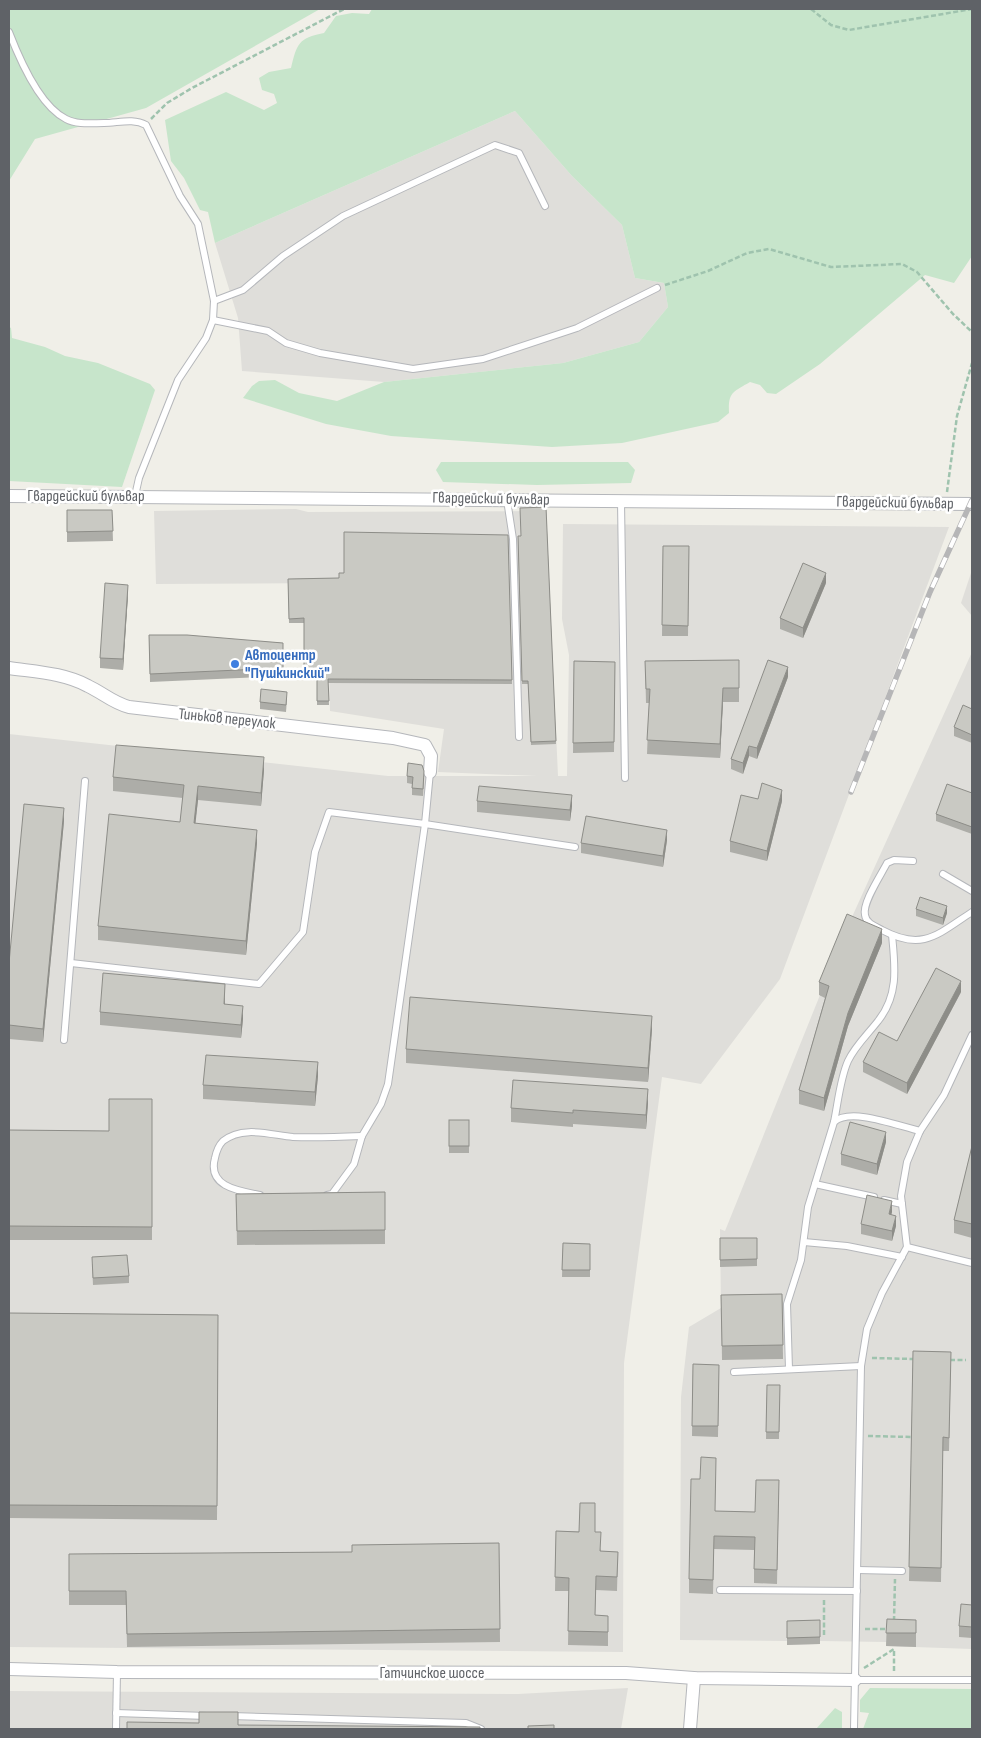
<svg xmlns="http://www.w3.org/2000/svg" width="981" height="1738" font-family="'Sofia Sans Condensed',sans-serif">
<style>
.industrial{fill:#dfdeda}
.green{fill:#c7e5cb}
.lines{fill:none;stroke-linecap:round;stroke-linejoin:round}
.service-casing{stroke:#b5b7bb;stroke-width:8}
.minor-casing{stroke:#b5b7bb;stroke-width:14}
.path{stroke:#9fc3ae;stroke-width:2.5;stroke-dasharray:5 2.5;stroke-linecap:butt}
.service{stroke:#fff;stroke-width:6}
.minor{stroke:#fff;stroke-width:12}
.rail-casing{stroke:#b6b6b7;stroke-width:5.5}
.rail{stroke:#fff;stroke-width:4;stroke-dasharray:11;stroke-linecap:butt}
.wall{fill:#adada8}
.shaded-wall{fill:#8d8d88}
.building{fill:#c9c9c3;stroke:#8d8d88}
.shop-dot{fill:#3f7fe0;stroke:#fff;stroke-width:2}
.labels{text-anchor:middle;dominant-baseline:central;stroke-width:5;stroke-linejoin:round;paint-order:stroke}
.street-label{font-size:16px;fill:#5f6267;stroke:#fff}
.shop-label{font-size:16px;font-weight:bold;fill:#366cbe;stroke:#fff;text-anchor:start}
</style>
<rect width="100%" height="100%" fill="#f0efe8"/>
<g class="industrial">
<polygon points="515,111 572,176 622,225 635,278 664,283 668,307 639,342 563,363 384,382 242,371 238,318 215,243"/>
<polygon points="296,509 308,512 546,511 558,776 567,776 569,655 562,619 563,524 949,527 780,979 701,1084 662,1077 624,1363 623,1652 9,1647 9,734 388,776 537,776 438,772 444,729 330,711 327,583 156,584 154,511"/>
<polygon points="972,570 972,616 961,603"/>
<polygon points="972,652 972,1649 886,1646 886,1642 820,1641 820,1644 787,1645 787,1641 680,1640 681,1397 689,1327 721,1308 720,1229 725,1231 847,928"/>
<polygon points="628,1688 621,1729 9,1729 9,1691 518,1694"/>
</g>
<g class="green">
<polygon points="9,9 320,9 146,108 35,139 9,181"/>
<path d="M372 9H972V256L954 283 925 275 820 364 776 394 767 393 760 385 750 382C733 392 728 392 729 413L718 422 622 443 552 447 391 436 326 424 243 398 252 386 259 381 275 380 299 393 337 401 384 382 563 363 639 342 668 307 664 283 635 278 622 225 572 176 515 111 215 243 208 212 200 210 184 178 171 161 165 120 226 92 264 110 277 103 274 94 262 90 259 78 269 72 291 68C297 44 298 38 324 33L336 16 352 13 369 14Z"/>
<polygon points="9,327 11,328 12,338 45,347 65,356 98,363 150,384 155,390 122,487 9,481"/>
<polygon points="441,462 628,462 635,470 631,483 537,485 443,482 436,470"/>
<polygon points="870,1688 972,1689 972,1729 863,1729 869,1713 860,1712 860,1700"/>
<polygon points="835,1708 842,1712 842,1729 816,1729"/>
</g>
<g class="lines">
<g class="service-casing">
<g id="service">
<path d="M9 32C19 58 40 106 66 119 77 125 92 123 104 123 118 123 133 118 146 125L180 196 198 224 214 301 213 320 206 338 178 380 139 478 135 496"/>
<polyline points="214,301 243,290 283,256 343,216 495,145 519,153 545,206"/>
<polyline points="213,320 268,331 286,343 320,353 413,369 483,359 577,328 657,288"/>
<polyline points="507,500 513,539 519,737"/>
<polyline points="621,501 625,778"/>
<path d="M913 861 894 860 887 863C881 875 862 903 865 915 866 923 875 926 882 930 923 952 938 934 972 912"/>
<polyline points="943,874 972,891"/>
<polyline points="71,963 259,984 303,932 315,852 329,812 425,824 430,772"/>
<polyline points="972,1035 944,1095 920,1131 907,1162 901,1196 907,1247 972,1263"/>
<polyline points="64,1040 85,781"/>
<path d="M834 1122C838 1103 840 1079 848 1061 855 1046 868 1034 878 1021 899 995 895 966 892 935"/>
<polyline points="815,1184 874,1197"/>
<path d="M260 1195C239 1191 207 1187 215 1158 216 1153 219 1145 223 1141 243 1125 271 1135 293 1137 316 1138 339 1137 362 1136"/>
<polyline points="327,1195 332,1194 354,1164 362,1136 381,1104 388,1084 425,824 575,847"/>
<polyline points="884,1200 902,1204"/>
<polyline points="804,1242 847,1246 902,1257"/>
<path d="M789 1369 787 1304 801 1260 808 1207 834 1122C851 1107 898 1126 920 1131"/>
<polyline points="734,1372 861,1366"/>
<polyline points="858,1570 902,1571"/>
<polyline points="720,1590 857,1591"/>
<polyline points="855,1680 972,1680"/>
<polyline points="116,1713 207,1716"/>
<polyline points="231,1716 466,1723 481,1729"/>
<polyline points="116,1729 117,1672"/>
<polyline points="854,1729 861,1366 867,1329 882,1293 907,1247"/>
</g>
</g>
<g class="minor-casing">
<g id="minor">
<polyline points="9,496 972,504"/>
<path d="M9 668C36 672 64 673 88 686 103 693 113 703 129 707L393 738 425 745 431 756 430 772"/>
<polyline points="9,1669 117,1672 626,1673 694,1678 855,1680"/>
<polyline points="690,1729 694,1678"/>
</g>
</g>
<g class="path">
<polyline points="811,9 831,25 849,30 972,9"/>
<polyline points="151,119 167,103 192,88 344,9"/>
<polyline points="665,285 708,271 747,253 769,249 831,267 902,264 917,272 953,314 972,332"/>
<polyline points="947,492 957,416 972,363"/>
<polyline points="872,1358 914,1359"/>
<polyline points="950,1360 966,1360"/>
<polyline points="868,1436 912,1437"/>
<polyline points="824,1600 824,1636"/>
<polyline points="894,1621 895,1579"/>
<polyline points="865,1629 890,1629"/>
<polyline points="864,1668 894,1649"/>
<polyline points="894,1671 894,1649"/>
</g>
<use href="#service" class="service"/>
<use href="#minor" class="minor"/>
<g class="rail-casing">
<polyline id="rail" points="851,792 930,592 972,500"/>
</g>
<use href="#rail" class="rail"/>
</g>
<g class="wall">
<polygon points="546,507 556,744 531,745 528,684 522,684 518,539"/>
<polygon points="67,510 112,510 113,541 67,542"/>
<polygon points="508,535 512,684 328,683 329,705 317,705 317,674 304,674 304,623 289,623 288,579 339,578 344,573"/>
<polygon points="663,546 689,546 688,636 662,636"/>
<polygon points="826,583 803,638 780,629 780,618"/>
<polygon points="128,595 123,670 100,668 100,658"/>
<polygon points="149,635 283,643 283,676 150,682"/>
<polygon points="739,660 739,702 723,702 720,758 647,754 649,703 646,703 645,661"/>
<polygon points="574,661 615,662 614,752 573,753"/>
<polygon points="788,677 757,759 749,756 743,774 731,769 731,759"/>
<polygon points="287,699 286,712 260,709 260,702"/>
<polygon points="972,709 972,743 954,736 954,727"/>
<polygon points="264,770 261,806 198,800 195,823 257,843 246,955 98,940 98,926 180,822 183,798 113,791 113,777"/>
<polygon points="407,776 424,778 423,796 412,795 412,784 407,783"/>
<polygon points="972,793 972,834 936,821 936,814"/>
<polygon points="477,801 572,806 570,821 477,812"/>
<polygon points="782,801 767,861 730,852 730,841"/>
<polygon points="64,821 43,1042 9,1039 9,963"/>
<polygon points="667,840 663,867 581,853 581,843"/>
<polygon points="916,909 947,913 943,925 916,916"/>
<polygon points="882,943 848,1026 824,1111 799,1104 799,1090 825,998 819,995 819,982"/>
<polygon points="961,992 907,1094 863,1072 863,1062 897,1041"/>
<polygon points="225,998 225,1004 243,1019 241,1038 100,1025 100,1012"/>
<polygon points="652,1029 648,1082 406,1063 406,1049"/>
<polygon points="318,1076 315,1106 203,1099 203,1085"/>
<polygon points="152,1099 152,1240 9,1240 9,1130 109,1131"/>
<polygon points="648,1103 646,1129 573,1124 573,1127 511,1122 511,1108"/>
<rect x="449" y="1120" width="20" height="33"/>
<polygon points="886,1142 877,1175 841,1165 841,1154"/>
<polygon points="972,1146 972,1238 954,1233 954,1220"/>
<polygon points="385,1192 385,1244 237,1245 236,1194"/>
<polygon points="892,1212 891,1214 896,1226 892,1241 861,1234 861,1224"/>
<polygon points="720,1238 757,1238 757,1266 720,1267"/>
<polygon points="563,1243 590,1244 590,1277 562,1277"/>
<polygon points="92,1264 129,1276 129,1283 93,1285"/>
<polygon points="782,1294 783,1359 722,1360 721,1295"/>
<polygon points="9,1313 218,1315 217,1520 9,1518"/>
<polygon points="913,1351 951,1352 949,1451 943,1451 941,1582 909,1581"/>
<polygon points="693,1364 719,1365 718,1437 692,1436"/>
<polygon points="767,1385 780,1385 779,1439 766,1439"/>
<polygon points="779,1480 777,1584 754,1583 754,1550 714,1549 713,1594 689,1593 689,1579 715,1511 755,1512"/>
<polygon points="556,1531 595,1532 601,1551 618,1552 617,1591 596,1590 595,1615 608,1616 608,1646 568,1645 569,1591 555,1591"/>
<polygon points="499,1543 500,1642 127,1647 126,1605 69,1605 69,1554 352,1552"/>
<polygon points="972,1605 972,1638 959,1637 959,1626"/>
<polygon points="887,1619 916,1620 916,1647 886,1646"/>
<polygon points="820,1620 820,1644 787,1645 787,1621"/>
</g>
<g class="shaded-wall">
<polygon points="826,573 826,583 803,638 803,628"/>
<polygon points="128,585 128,595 123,670 123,659"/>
<polygon points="788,667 788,677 757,759 757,748"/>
<polygon points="723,688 723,702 720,758 720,744"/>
<polygon points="749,746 749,756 743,774 743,763"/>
<polygon points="264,757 264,770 261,806 261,793"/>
<polygon points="198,786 198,800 194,837 194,823"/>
<polygon points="782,790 782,801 767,861 767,851"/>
<polygon points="572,795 572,806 570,821 570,810"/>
<polygon points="64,808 64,821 43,1042 43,1029"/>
<polygon points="257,830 257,843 246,955 246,941"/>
<polygon points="667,830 667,840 663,867 663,856"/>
<polygon points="947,906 947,913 943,925 943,918"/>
<polygon points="882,929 882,943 848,1026 824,1111 824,1098 848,1013"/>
<polygon points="961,981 961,992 907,1094 907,1083"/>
<polygon points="225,984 225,998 224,1017 224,1004"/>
<polygon points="243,1006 243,1019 241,1038 241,1025"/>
<polygon points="652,1016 652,1029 648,1082 648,1068"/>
<polygon points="318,1062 318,1076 315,1106 315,1092"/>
<polygon points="648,1089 648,1103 646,1129 646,1115"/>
<polygon points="886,1132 886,1142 877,1175 877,1164"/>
<polygon points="892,1201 892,1212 889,1224 889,1214"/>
<polygon points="896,1216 896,1226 892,1241 892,1231"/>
</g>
<g class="building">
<polygon points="546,507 556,741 531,742 528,681 522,681 518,536 521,536 520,508"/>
<polygon points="67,510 112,510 113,531 67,532"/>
<polygon points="344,532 508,535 512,680 328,679 329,701 317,701 317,669 304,669 304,618 289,619 288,579 339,578 339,573 344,573"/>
<polygon points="663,546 689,546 688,626 662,625"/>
<polygon points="803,563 826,573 803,628 780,618"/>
<polygon points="105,583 128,585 123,659 100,658"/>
<polygon points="149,635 187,635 283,643 283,668 150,674"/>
<polygon points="739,660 739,688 723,688 720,744 647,740 650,689 646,689 645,661"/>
<polygon points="768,660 788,667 757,748 749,746 743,763 731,759"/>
<polygon points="574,661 615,662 614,742 573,743"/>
<polygon points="261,689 287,692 286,705 260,702"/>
<polygon points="963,705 972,709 972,735 954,727"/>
<polygon points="116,745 264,757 261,793 198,786 194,823 257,830 246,941 98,926 109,814 180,822 184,785 113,777"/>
<polygon points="408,763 422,765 424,771 423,789 412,788 413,777 407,776"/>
<polygon points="762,783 782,790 767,851 730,841 741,795 758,799"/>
<polygon points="947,784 972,793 972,827 936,814"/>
<polygon points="479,786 572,795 570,810 477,801"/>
<polygon points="24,804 64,808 43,1029 9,1025 9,963"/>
<polygon points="586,816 667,830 663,856 581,843"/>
<polygon points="920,897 947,906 943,918 916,909"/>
<polygon points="847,914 882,929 848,1013 824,1098 799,1090 829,986 819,982"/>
<polygon points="936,968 961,981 907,1083 863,1062 879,1032 897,1041"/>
<polygon points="103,973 225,984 224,1004 243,1006 241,1025 100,1012"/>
<polygon points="410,997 652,1016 648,1068 406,1049"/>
<polygon points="206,1055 318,1062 315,1092 203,1085"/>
<polygon points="513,1080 648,1089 646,1115 573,1110 573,1113 511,1108"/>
<polygon points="109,1099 152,1099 152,1227 9,1226 9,1130 109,1131"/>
<rect x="449" y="1120" width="20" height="26"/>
<polygon points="850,1122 886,1132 877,1164 841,1154"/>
<polygon points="972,1146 972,1224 954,1220"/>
<polygon points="385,1192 385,1230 237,1231 236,1194"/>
<polygon points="867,1195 892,1201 889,1214 896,1216 892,1231 861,1224"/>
<polygon points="720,1238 757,1238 757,1259 720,1260"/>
<polygon points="563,1243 590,1244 590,1270 562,1270"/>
<polygon points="127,1255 129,1276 93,1278 92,1257"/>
<polygon points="782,1294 783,1345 722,1346 721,1295"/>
<polygon points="9,1313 218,1315 217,1506 9,1505"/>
<polygon points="913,1351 951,1352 949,1438 943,1437 941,1568 909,1567"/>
<polygon points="693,1364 719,1365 718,1426 692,1426"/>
<polygon points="767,1385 780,1385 779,1432 766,1432"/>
<polygon points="701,1457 716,1458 715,1511 755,1512 756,1480 779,1480 777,1570 754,1569 755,1537 714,1536 713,1580 689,1579 691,1479 700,1479"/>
<polygon points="580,1503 595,1503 595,1532 601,1532 600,1551 618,1552 617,1577 596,1576 595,1615 608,1616 608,1632 568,1631 569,1578 555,1577 556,1531 579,1532"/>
<polygon points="499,1543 500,1629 127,1634 126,1591 69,1591 69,1554 352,1552 352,1545"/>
<polygon points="961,1604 972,1605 972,1627 959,1626"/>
<polygon points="887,1619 916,1620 916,1633 886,1633"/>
<polygon points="820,1620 820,1637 787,1638 787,1621"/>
<polygon points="199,1712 238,1712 238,1725 480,1727 480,1729 127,1729 127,1722 199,1723"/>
<polygon points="554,1725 554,1729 528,1729 528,1726"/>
</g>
<circle class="shop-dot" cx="235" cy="664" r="5"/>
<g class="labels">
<g class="street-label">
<text x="86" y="496">Гвардейский бульвар</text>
<text transform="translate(491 499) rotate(1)">Гвардейский бульвар</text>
<text transform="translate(895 503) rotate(1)">Гвардейский бульвар</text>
<text transform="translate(227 719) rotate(6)">Тиньков переулок</text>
<text x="432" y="1673">Гатчинское шоссе</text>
</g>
<g class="shop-label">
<text x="245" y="655">Автоцентр<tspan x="245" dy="18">"Пушкинский"</tspan></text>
</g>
</g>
<rect width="981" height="1738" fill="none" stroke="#5f6267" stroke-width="20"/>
</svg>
